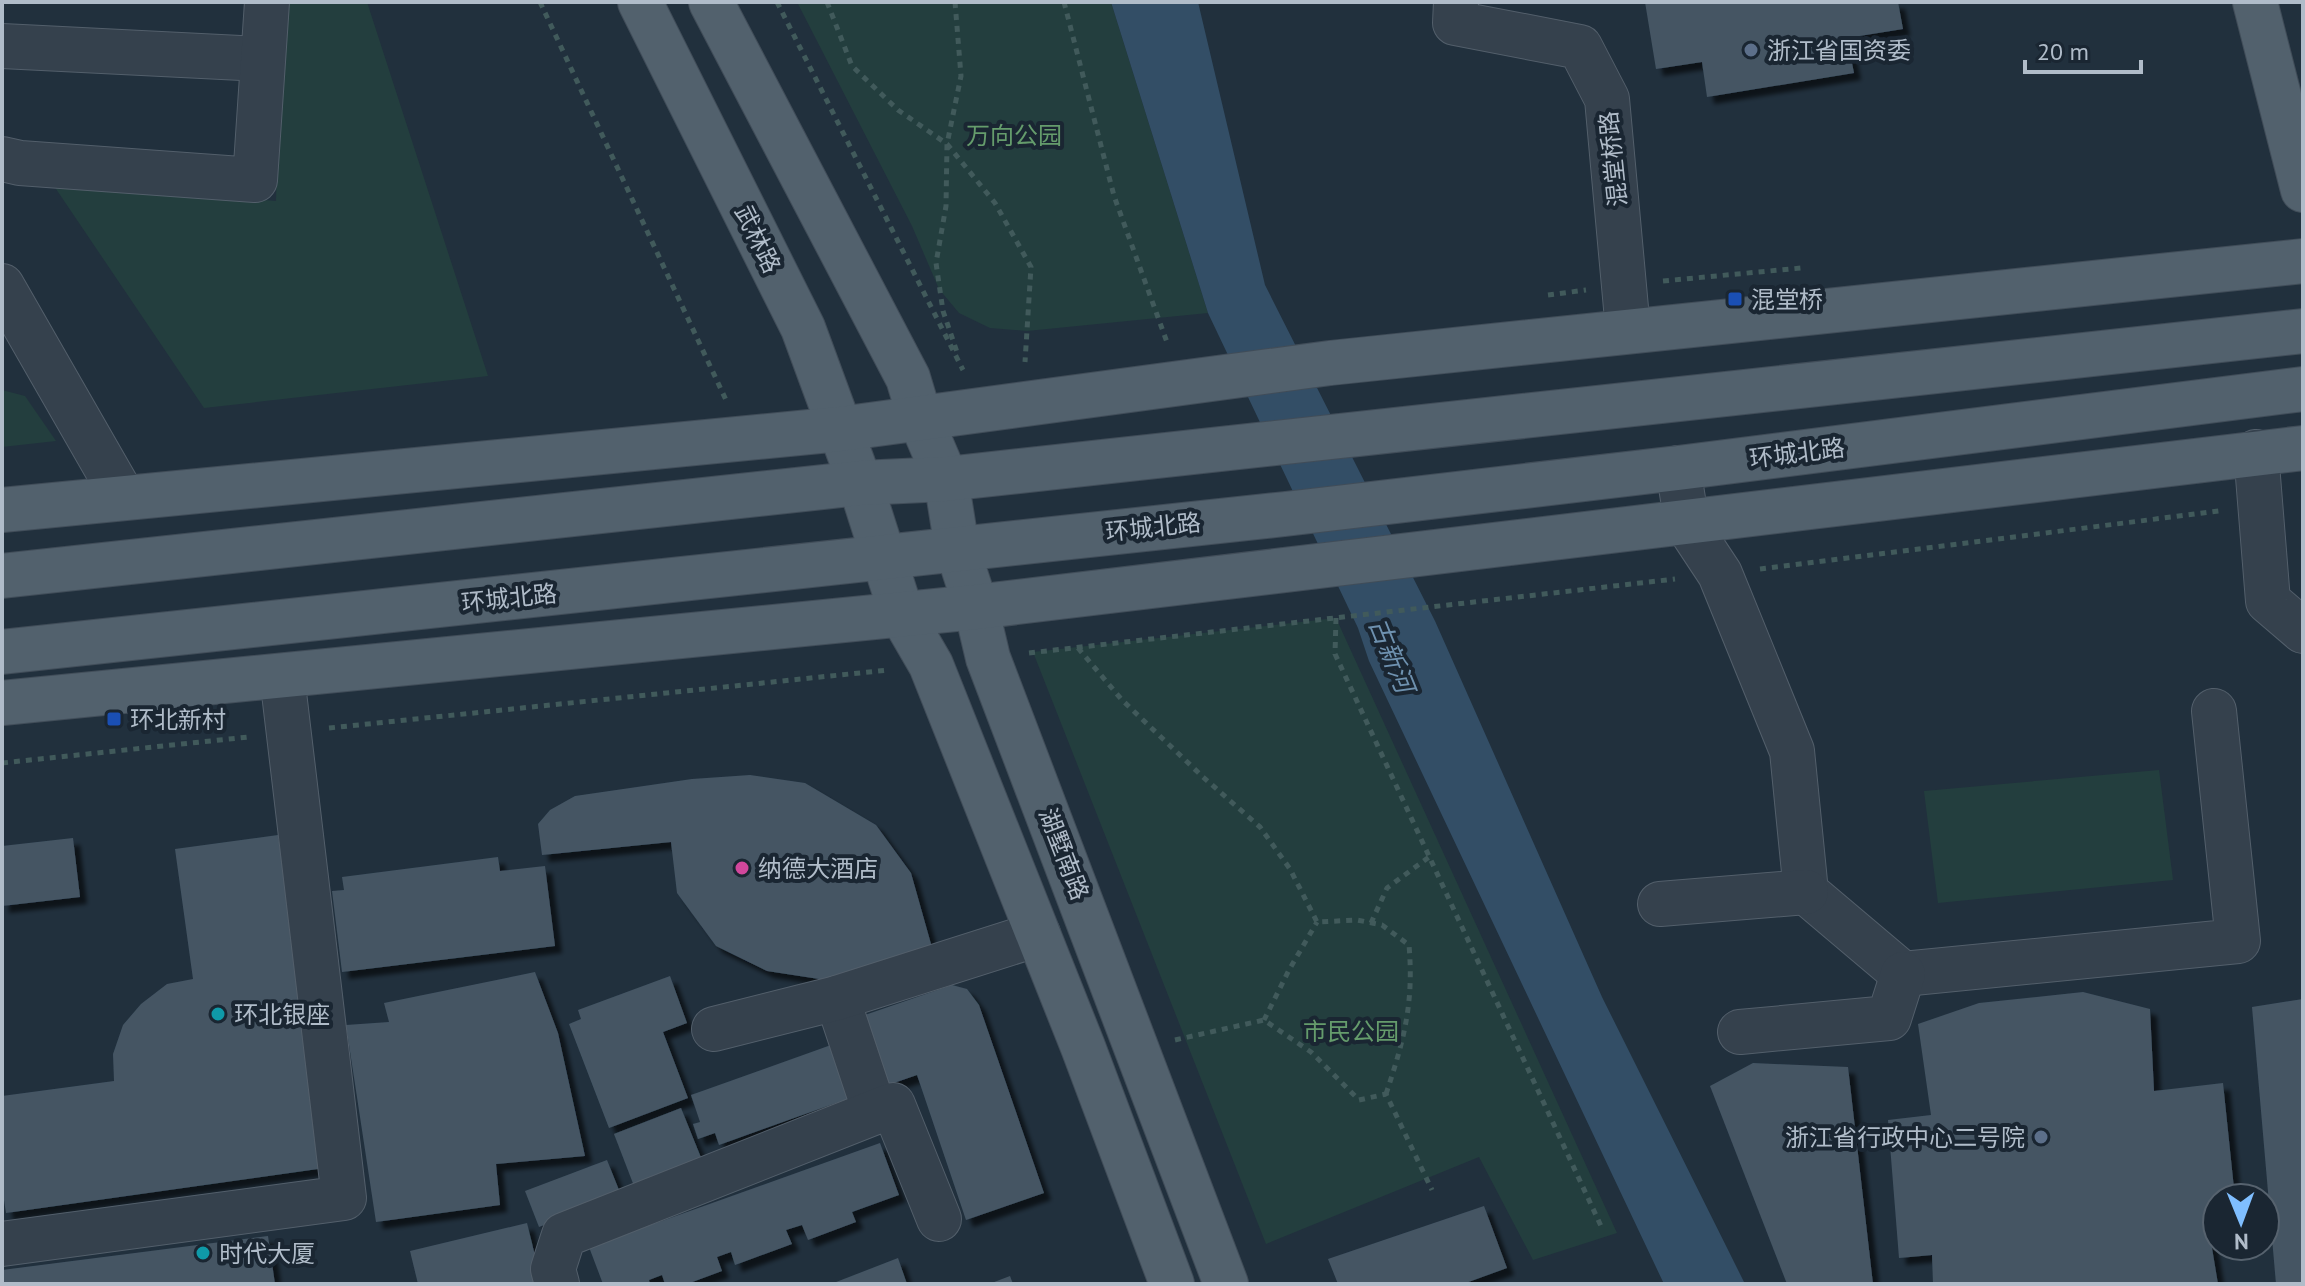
<svg xmlns="http://www.w3.org/2000/svg" width="2305" height="1286" font-family="'PT Sans','Noto Sans SC',sans-serif">
<style>
.green{fill:#233e3e}
.water{fill:#334e66}
.building{fill:#445564;filter:url(#shadow)}
.lines{fill:none;stroke-linecap:round;stroke-linejoin:round}
.minor-casing{stroke:#535f6b;stroke-width:46}
.major-casing{stroke:#414d59;stroke-width:46}
.path{stroke:#415a5b;stroke-width:5;stroke-dasharray:6 6;stroke-linecap:butt}
.minor{stroke:#35414d;stroke-width:44}
.major{stroke:#52616d;stroke-width:44}
.service-dot{fill:#5c6f8a;stroke:#1a2632;stroke-width:3}
.transit-dot{fill:#1a4fb4;stroke:#1a2632;stroke-width:3}
.hotel-dot{fill:#d1479c;stroke:#1a2632;stroke-width:3}
.culture-dot{fill:#0f9aa8;stroke:#1a2632;stroke-width:3}
.labels{text-anchor:middle;dominant-baseline:central;stroke-width:8;stroke-linejoin:round;paint-order:stroke}
.poi-label{font-size:24px;fill:#b0bcc9;stroke:#1a2632;text-anchor:start}
.park-label{font-size:24px;fill:#659c6c;stroke:#1a2632}
.street-label{font-size:24px;fill:#b0bcc9;stroke:#1a2632}
.water-label{font-size:26px;font-style:italic;fill:#6e91af;stroke:#1a2632}
</style>
<defs>
<filter id="shadow"><feDropShadow dx="7" dy="7" stdDeviation="2" flood-color="#0009"/></filter>
</defs>
<rect width="100%" height="100%" fill="#21303d"/>
<g class="green">
<polygon points="281,2 367,2 488,376 204,408 52,183 276,201"/>
<polygon points="797,2 1111,2 1208,313 1027,331 990,328 959,313 939,289 912,226"/>
<polygon points="2,390 25,396 56,441 2,447"/>
<polygon points="1336,618 1617,1233 1533,1260 1479,1157 1266,1244 1033,652"/>
<polygon points="2159,770 2173,880 1938,903 1924,791"/>
</g>
<polygon class="water" points="1111,2 1198,2 1265,285 1435,621 1602,997 1745,1284 1664,1284 1369,661 1358,628 1208,313"/>
<g class="building">
<polygon points="1645,2 1898,2 1903,29 1847,38 1854,73 1707,97 1702,62 1656,69"/>
<polygon points="750,775 805,783 876,825 911,873 933,951 832,981 767,971 716,946 677,893 671,842 542,855 538,824 550,810 575,796 692,779"/>
<polygon points="278,835 325,1168 6,1213 2,1187 2,1096 114,1081 113,1054 123,1025 141,1004 167,984 193,979 175,849"/>
<polygon points="73,838 80,897 2,906 2,846"/>
<polygon points="498,857 500,871 545,866 555,946 342,972 332,891 344,890 342,877"/>
<polygon points="535,972 558,1033 585,1156 496,1164 500,1205 376,1222 346,1025 389,1022 384,1003"/>
<polygon points="670,976 687,1023 663,1032 688,1098 609,1128 569,1024 581,1019 578,1010"/>
<polygon points="952,985 967,989 979,1005 1044,1193 966,1220 917,1075 885,1086 862,1016"/>
<polygon points="2083,992 2150,1009 2154,1091 2223,1083 2235,1198 2217,1198 2217,1223 2208,1224 2218,1284 1933,1284 1932,1255 1899,1258 1888,1120 1931,1115 1918,1024 1979,1003"/>
<polygon points="2303,999 2303,1284 2276,1284 2252,1007"/>
<polygon points="831,1045 850,1098 719,1145 715,1133 698,1139 693,1124 700,1122 691,1095"/>
<polygon points="1753,1063 1848,1067 1873,1284 1787,1284 1710,1086"/>
<polygon points="681,1108 702,1160 634,1186 614,1134"/>
<polygon points="880,1143 899,1195 852,1212 856,1222 808,1240 802,1225 786,1230 792,1244 735,1265 731,1252 717,1257 722,1271 687,1284 665,1284 662,1275 649,1280 650,1284 603,1284 589,1247"/>
<polygon points="607,1160 621,1195 539,1227 525,1191"/>
<polygon points="1484,1206 1507,1268 1463,1284 1338,1284 1328,1259"/>
<polygon points="527,1223 542,1284 418,1284 410,1251"/>
<polygon points="268,1236 275,1284 2,1284 2,1270"/>
<polygon points="898,1258 907,1284 831,1284"/>
<polygon points="1010,1276 1013,1284 989,1284"/>
</g>
<g class="lines">
<g class="minor-casing">
<g id="minor">
<polyline points="1456,2 1455,23 1580,47 1607,99 1628,330"/>
<polyline points="2,46 262,59"/>
<polyline points="2,159 20,163 255,180 267,2"/>
<polyline points="2,286 123,497"/>
<polyline points="2256,452 2268,601 2303,631"/>
<polyline points="1678,468 1687,524 1720,574 1792,751 1806,892 1903,974 2238,941 2214,711"/>
<polyline points="1660,904 1806,892"/>
<polyline points="837,998 875,1112"/>
<polyline points="714,1029 837,998 1038,934"/>
<polyline points="1740,1032 1889,1018 1903,974"/>
<polyline points="2,1244 344,1198 282,676"/>
<polyline points="557,1284 553,1269 564,1235 893,1105 939,1219"/>
</g>
</g>
<g class="major-casing">
<g id="major">
<polyline points="640,2 803,328 860,483 902,615 931,665 1083,1047 1172,1284"/>
<polyline points="711,2 908,378 920,418 946,479 957,548 976,607 988,658 1226,1284"/>
<polyline points="2255,2 2303,190"/>
<polyline points="2,510 840,429 1330,363 2303,261"/>
<polyline points="2,576 860,483 946,479 2303,331"/>
<polyline points="2,652 1285,514 1678,468 2303,389"/>
<polyline points="2,703 976,607 2303,448"/>
</g>
</g>
<g class="path">
<polyline points="540,2 726,400"/>
<polyline points="777,2 963,370"/>
<polyline points="827,2 852,66 898,110 947,144 995,203 1031,267 1025,362"/>
<polyline points="955,2 961,76 947,144 946,206 936,263 943,311 958,355"/>
<polyline points="1064,2 1114,196 1168,345"/>
<polyline points="1663,281 1801,268"/>
<polyline points="1548,295 1586,290"/>
<polyline points="1760,569 2219,511"/>
<polyline points="1336,618 1335,654 1601,1226"/>
<path d="M1078 648 1122 700 1203 777 1260 827 1290 869 1317 922 1357 920 1382 925 1409 945C1414 1003 1404 1040 1386 1094"/>
<polyline points="1029,653 1675,579"/>
<polyline points="329,728 888,670"/>
<polyline points="2,763 248,737"/>
<polyline points="1371,923 1387,888 1429,857"/>
<polyline points="1264,1020 1289,970 1317,922"/>
<polyline points="1175,1040 1264,1020 1311,1052 1359,1100 1386,1094 1432,1190"/>
</g>
<use href="#minor" class="minor"/>
<use href="#major" class="major"/>
</g>
<g class="service-dot">
<circle cx="1751" cy="50" r="8"/>
<circle cx="2041" cy="1137" r="8"/>
</g>
<g class="transit-dot">
<rect x="1727" y="291" width="16" height="16" rx="4"/>
<rect x="106" y="711" width="16" height="16" rx="4"/>
</g>
<circle class="hotel-dot" cx="742" cy="868" r="8"/>
<g class="culture-dot">
<circle cx="218" cy="1014" r="8"/>
<circle cx="203" cy="1253" r="8"/>
</g>
<g class="labels">
<g class="poi-label">
<text x="1767" y="50">浙江省国资委</text>
<text x="1751" y="299">混堂桥</text>
<text x="130" y="719">环北新村</text>
<text x="758" y="868">纳德大酒店</text>
<text x="234" y="1014">环北银座</text>
<text x="2025" y="1137" text-anchor="end">浙江省行政中心二号院</text>
<text x="219" y="1253">时代大厦</text>
</g>
<g class="park-label">
<text x="1014" y="135">万向公园</text>
<text x="1351" y="1031">市民公园</text>
</g>
<g class="street-label">
<text transform="translate(1613 159) rotate(-96)">混堂桥路</text>
<text transform="translate(758 239) rotate(64)">武林路</text>
<text transform="translate(1797 453) rotate(-7)">环城北路</text>
<text transform="translate(1153 527) rotate(-6)">环城北路</text>
<text transform="translate(509 598) rotate(-6)">环城北路</text>
<text transform="translate(1064 854) rotate(69)">湖墅南路</text>
</g>
<g class="water-label">
<text transform="translate(1392 655) rotate(68)">古新河</text>
</g>
</g>
<rect width="2305" height="1286" fill="none" stroke="#b0bcc9" stroke-width="8"/>
<g transform="translate(2241 1222) rotate(179)"><circle r="38" fill="#1a2632" stroke="#56626e" stroke-width="2"/>
<path d="M0-6L14 30L0 20L-14 30Z" fill="#7fbeff"/>
<text y="-12" font-size="22" font-weight="bold" text-anchor="middle" fill="#b0bcc9">N</text>
</g>
<path d="M2025 60v12h116v-12" fill="none" stroke="#b0bcc9" stroke-width="4"/>
<text x="2037" y="60" font-size="24" fill="#b0bcc9" stroke="#1a2632" stroke-width="6" paint-order="stroke">20 m</text>
</svg>
